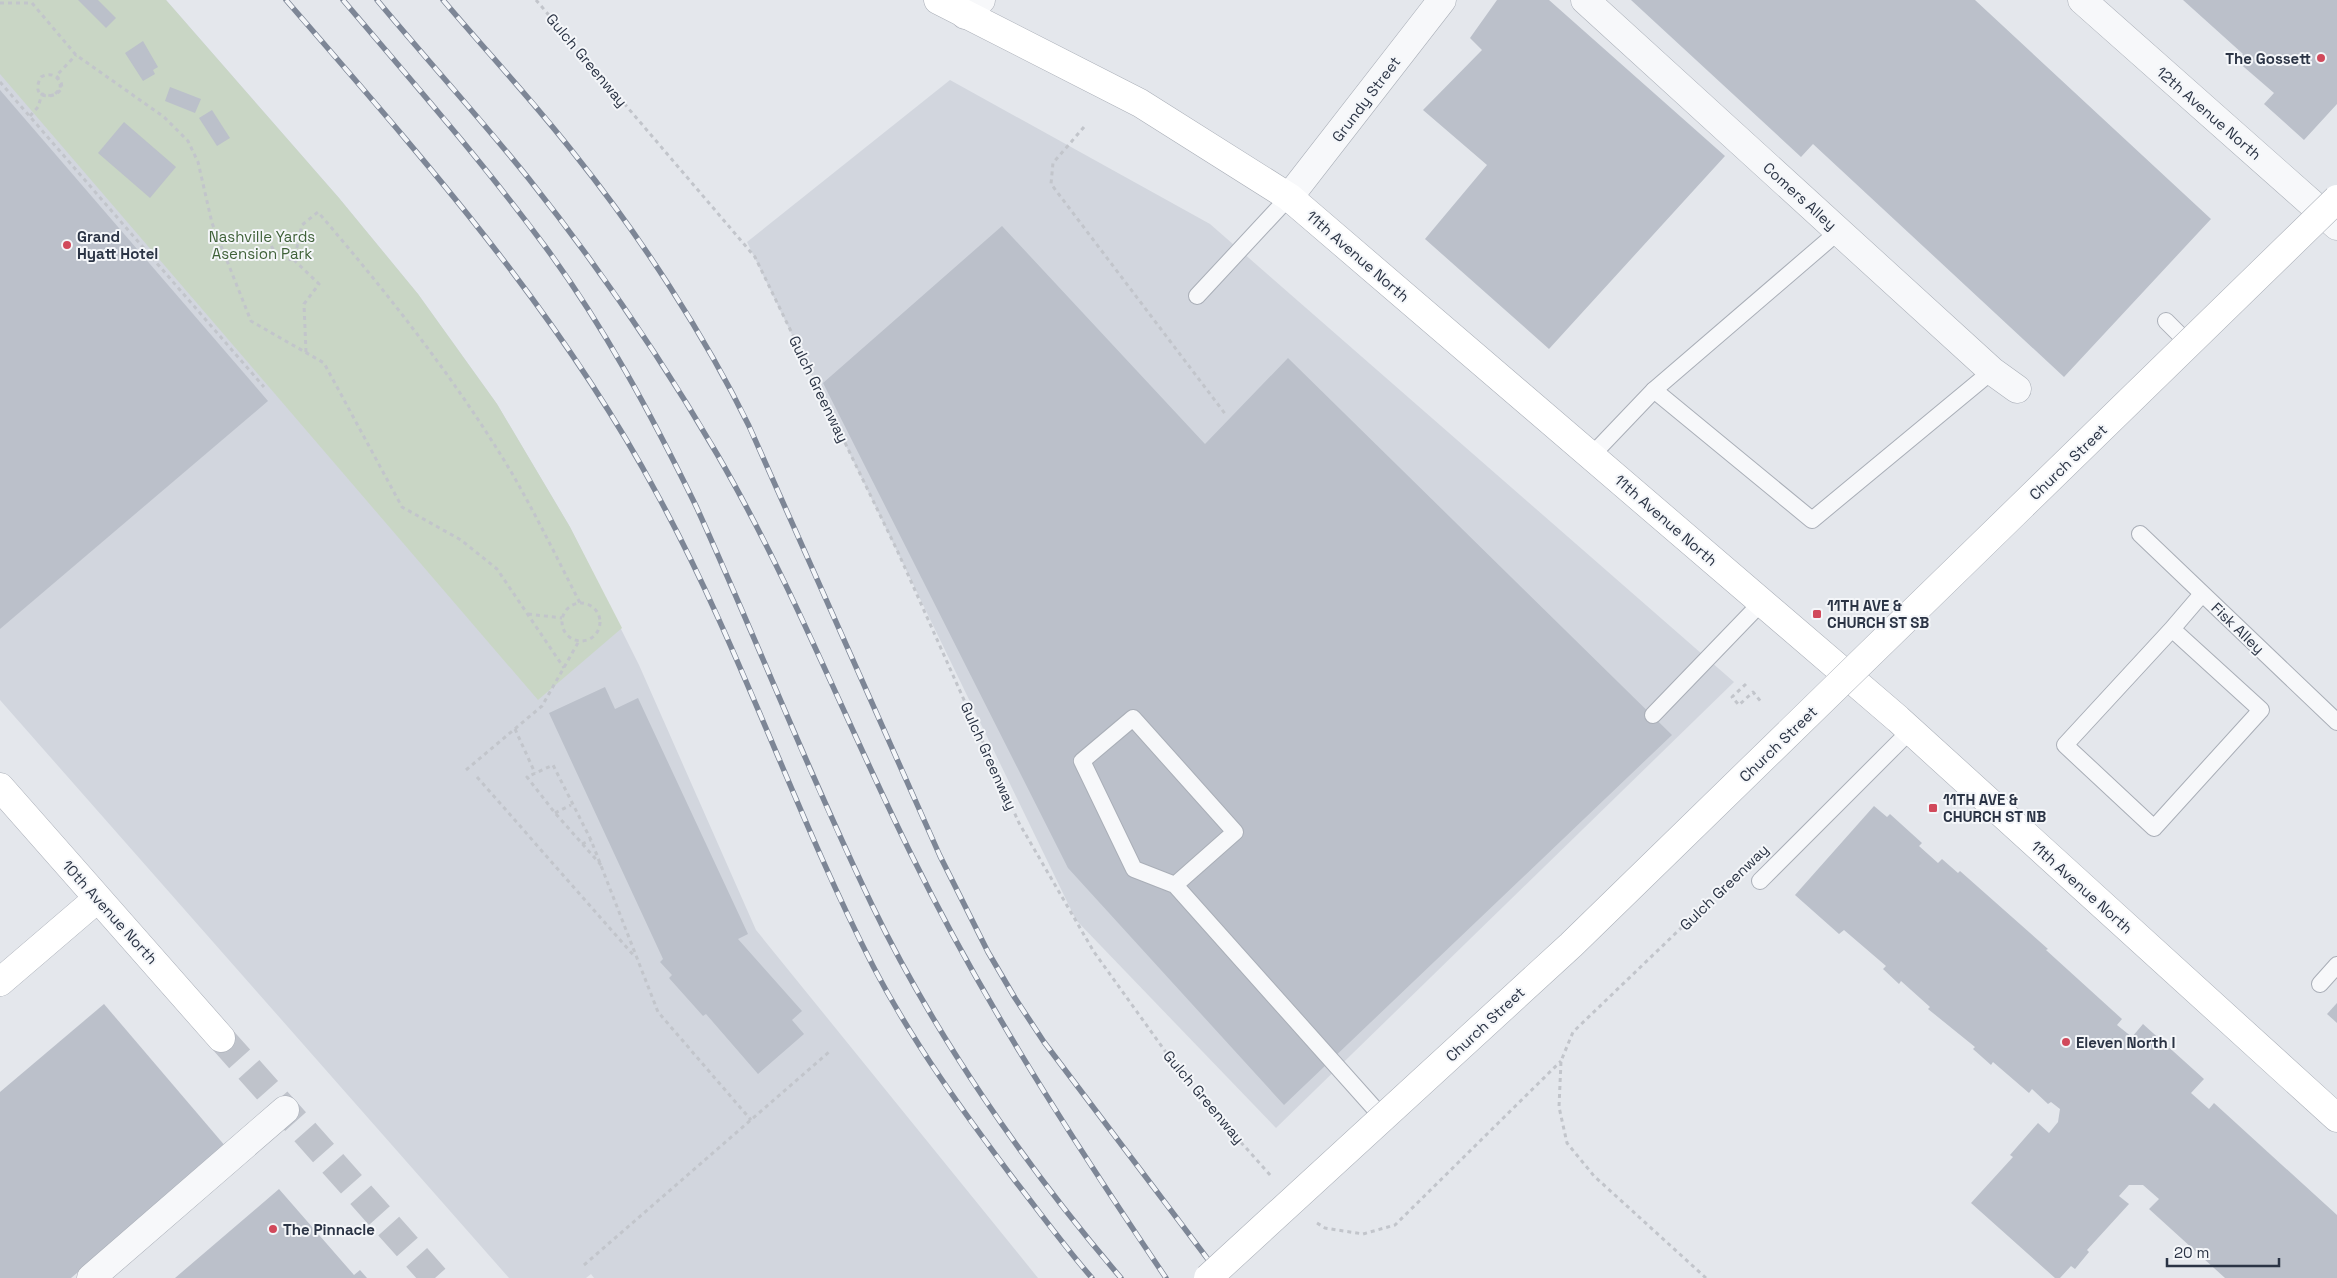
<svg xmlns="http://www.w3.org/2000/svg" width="2337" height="1278" font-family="'Space Grotesk',sans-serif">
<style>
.built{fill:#d2d6de}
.green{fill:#c9d6c5}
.building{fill:#bbc0ca}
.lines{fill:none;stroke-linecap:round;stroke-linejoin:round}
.secondary-tunnel{stroke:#bfc3cb;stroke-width:28;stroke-dasharray:28 14;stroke-linecap:butt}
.lane-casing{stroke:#a9aeb7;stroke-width:18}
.street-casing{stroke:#a9aeb7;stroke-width:29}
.secondary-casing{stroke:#a9aeb7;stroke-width:29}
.path{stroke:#c2c5cb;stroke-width:3;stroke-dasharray:4 4;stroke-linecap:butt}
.lane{stroke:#f7f8fa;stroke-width:16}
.street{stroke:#f7f8fa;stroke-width:28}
.secondary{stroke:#fff;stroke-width:28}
.rail-casing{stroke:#7d8696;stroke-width:5.5}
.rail{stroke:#f4f6f9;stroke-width:4;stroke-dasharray:11;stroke-linecap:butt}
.secondary-bridge-casing{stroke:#a9aeb7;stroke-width:29;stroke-linecap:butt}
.secondary-bridge{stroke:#fff;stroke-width:28}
.poi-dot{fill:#d1495b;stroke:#f4f6f9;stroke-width:2}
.labels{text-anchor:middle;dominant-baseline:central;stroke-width:4;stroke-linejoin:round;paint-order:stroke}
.poi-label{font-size:15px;font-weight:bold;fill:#2b3445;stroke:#f4f6f9;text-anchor:start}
.street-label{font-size:15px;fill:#2b3445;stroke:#f4f6f9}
.park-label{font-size:15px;fill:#3f6138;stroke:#f4f6f9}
</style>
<rect width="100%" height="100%" fill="#e4e7ec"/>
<g class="built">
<polygon points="0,0 166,0 339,198 418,294 497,404 570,527 639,665 756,930 1038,1278 594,1278 591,1274 586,1278 509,1278 0,700"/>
<polygon points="950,80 1210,224 1734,682 1276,1128 1076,920 747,242"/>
</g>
<polygon class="green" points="0,0 166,0 339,198 418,294 497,404 570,527 622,628 538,700 0,74"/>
<g class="building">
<polygon points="78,0 98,0 116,18 106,28"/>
<polygon points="1497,0 1549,0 1725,156 1549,349 1425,239 1487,165 1423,110 1482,50 1470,38"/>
<polygon points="1631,0 1975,0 2211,219 2064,377 1813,144 1801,157"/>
<polygon points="2183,0 2337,0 2337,104 2304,140 2264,104 2274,93 2237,61 2243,54"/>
<polygon points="143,41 158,67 153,70 155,74 143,81 125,53"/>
<polygon points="170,87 201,99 195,113 165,101"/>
<polygon points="0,90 268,401 0,629"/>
<polygon points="212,110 230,138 217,146 199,118"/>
<polygon points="124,122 176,167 150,198 98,153"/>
<polygon points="1002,226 1205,444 1288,358 1672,735 1284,1105 1068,868 823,383"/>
<polygon points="605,687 615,709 638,698 748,934 738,939 802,1011 792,1020 804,1034 758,1074 706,1014 703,1016 669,978 672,975 660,962 663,959 549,713"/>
<polygon points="1874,806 1887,817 1890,814 1922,843 1919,846 1938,863 1942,859 1958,873 1960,871 2048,949 2046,950 2122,1019 2117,1025 2132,1037 2143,1024 2204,1079 2191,1093 2209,1109 2214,1103 2337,1215 2337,1278 2225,1278 2149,1209 2159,1199 2143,1185 2129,1185 2119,1196 2129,1204 2087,1250 2089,1252 2075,1269 2071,1266 2060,1278 2055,1278 1971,1203 2013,1157 2010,1155 2038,1123 2049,1133 2058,1122 2060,1109 2051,1102 2048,1104 2032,1089 2029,1093 1993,1062 1991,1065 1973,1049 1975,1047 1928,1009 1930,1007 1901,981 1899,984 1883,969 1886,966 1844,930 1839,934 1795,895"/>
<polygon points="2337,1003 2337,1023 2327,1014"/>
<polygon points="104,1004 226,1147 71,1278 0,1278 0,1092"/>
<polygon points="279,1189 354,1275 360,1270 367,1278 175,1278"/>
</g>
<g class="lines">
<polyline class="secondary-tunnel" points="221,1038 435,1278"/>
<g class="lane-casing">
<g id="lane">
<polyline points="1197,296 1289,197"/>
<polyline points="2166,321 2189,344"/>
<polyline points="1654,390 1812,520 1992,371"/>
<polyline points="1591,456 1654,390 1839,231"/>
<polyline points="2140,534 2337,722"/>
<polyline points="2172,629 2065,745 2154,828 2261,710 2172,629 2202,594"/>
<polyline points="1653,715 1762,602"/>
<polyline points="1760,881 1910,731"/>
<polyline points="1175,885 1134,869 1082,761 1133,718 1235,832 1175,885 1383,1118"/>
<polyline points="2320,984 2337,965"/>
</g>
</g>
<g class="street-casing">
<g id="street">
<polyline points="1585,0 1992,371 2017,389"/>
<polyline points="2082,0 2337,226"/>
<polyline points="965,15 981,0"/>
<polyline points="1289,197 1442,0"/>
<polyline points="91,1278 285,1110"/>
</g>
</g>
<g class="secondary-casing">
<g id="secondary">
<polyline points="938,0 1140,103 1289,197 1898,719 2337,1118"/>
<polyline points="0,787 221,1038"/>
<polyline points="0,982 97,899"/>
</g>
</g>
<g class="path">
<polyline points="536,0 755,257 897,550 1019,823 1094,952 1188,1083 1271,1176"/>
<polyline points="0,3 32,3 76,55 164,117 188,141 198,162 212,223 251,321 324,363 402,507 461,540 497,569 564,668"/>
<polyline points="0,82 264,387"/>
<path d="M30 116 38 107 42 94 53 96 60 89C62 77 51 71 41 77 24 108 79 96 56 76L76 55"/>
<polyline points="1084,127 1053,163 1051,184 1226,415"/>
<polyline points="218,238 268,241 279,258 294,260"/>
<path d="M306 352 304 304 319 284 294 260 302 225 318 212C389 295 457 381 513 475 537 517 558 560 580 603"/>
<circle cx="581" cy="622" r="19"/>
<polyline points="528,614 562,618"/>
<polyline points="1746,684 1732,697 1739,705 1753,692 1762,703"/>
<polyline points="515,729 535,773"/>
<polyline points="466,770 542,706 579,641"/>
<polyline points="477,777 635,957"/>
<polyline points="555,813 571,805"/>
<polyline points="582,844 591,840"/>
<polyline points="601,865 555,813 527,777 553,765 591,840 658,1012 751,1120"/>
<polyline points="1317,1223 1325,1228 1363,1234 1395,1225 1561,1061"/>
<polyline points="584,1265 829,1052"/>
<polyline points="1706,1278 1594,1176 1567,1143 1559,1107 1561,1061 1573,1032 1732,879"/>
</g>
<use href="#lane" class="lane"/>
<use href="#street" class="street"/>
<use href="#secondary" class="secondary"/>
<g class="rail-casing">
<g id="rail">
<path d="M286 0C421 156 559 311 657 494 740 646 794 812 873 966 913 1043 964 1113 1016 1182 1041 1214 1065 1247 1092 1278"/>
<path d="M343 0C411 80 481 160 544 245 604 326 652 416 696 506 756 638 809 774 872 905 935 1036 1026 1167 1121 1278"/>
<path d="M377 0C427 60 480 118 529 179 598 266 661 358 717 454 792 583 846 723 912 856 985 1005 1074 1142 1166 1278"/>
<path d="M443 0C487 52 534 102 576 156 640 236 704 334 749 426L940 856 988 952 1015 998 1044 1042 1222 1278"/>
</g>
</g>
<use href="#rail" class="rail"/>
<g class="secondary-bridge-casing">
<polyline id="secondary-bridge" points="1208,1278 1571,945 2337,199"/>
</g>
<use href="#secondary-bridge" class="secondary-bridge"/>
</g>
<g class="poi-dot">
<circle cx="2321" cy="58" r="5"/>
<circle cx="67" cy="245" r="5"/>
<rect x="1812" y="609" width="10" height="10" rx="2.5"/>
<rect x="1928" y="803" width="10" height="10" rx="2.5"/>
<circle cx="2066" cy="1042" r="5"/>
<circle cx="273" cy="1229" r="5"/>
</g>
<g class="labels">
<g class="poi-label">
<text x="2311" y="58" text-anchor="end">The Gossett</text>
<text x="77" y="236">Grand<tspan x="77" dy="17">Hyatt Hotel</tspan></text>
<text x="1827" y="605">11TH AVE &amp;<tspan x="1827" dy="17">CHURCH ST SB</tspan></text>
<text x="1943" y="799">11TH AVE &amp;<tspan x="1943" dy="17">CHURCH ST NB</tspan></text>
<text x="2076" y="1042">Eleven North I</text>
<text x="283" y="1229">The Pinnacle</text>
</g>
<g class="street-label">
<text transform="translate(587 60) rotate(50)">Gulch Greenway</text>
<text transform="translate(1366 99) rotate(-53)">Grundy Street</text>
<text transform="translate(2209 113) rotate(41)">12th Avenue North</text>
<text transform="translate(1800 196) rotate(42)">Comers Alley</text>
<text transform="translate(1358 256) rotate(41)">11th Avenue North</text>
<text transform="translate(819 389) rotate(64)">Gulch Greenway</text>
<text transform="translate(2068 462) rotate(-44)">Church Street</text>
<text transform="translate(1666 520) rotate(41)">11th Avenue North</text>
<text transform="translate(2238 628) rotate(44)">Fisk Alley</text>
<text transform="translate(1778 744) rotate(-44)">Church Street</text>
<text transform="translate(989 756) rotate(66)">Gulch Greenway</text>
<text transform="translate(1724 887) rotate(-44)">Gulch Greenway</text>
<text transform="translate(2082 887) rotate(42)">11th Avenue North</text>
<text transform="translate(110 912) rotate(48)">10th Avenue North</text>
<text transform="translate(1485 1024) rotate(-43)">Church Street</text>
<text transform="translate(1204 1097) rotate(50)">Gulch Greenway</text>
</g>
<g class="park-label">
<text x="262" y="236">Nashville Yards<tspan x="262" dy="17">Asension Park</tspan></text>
</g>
</g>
<path d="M2167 1258v8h112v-8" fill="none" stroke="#2b3445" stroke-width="2.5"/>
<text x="2174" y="1258" font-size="15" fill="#2b3445" stroke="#f4f6f9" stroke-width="4" paint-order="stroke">20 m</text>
</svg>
